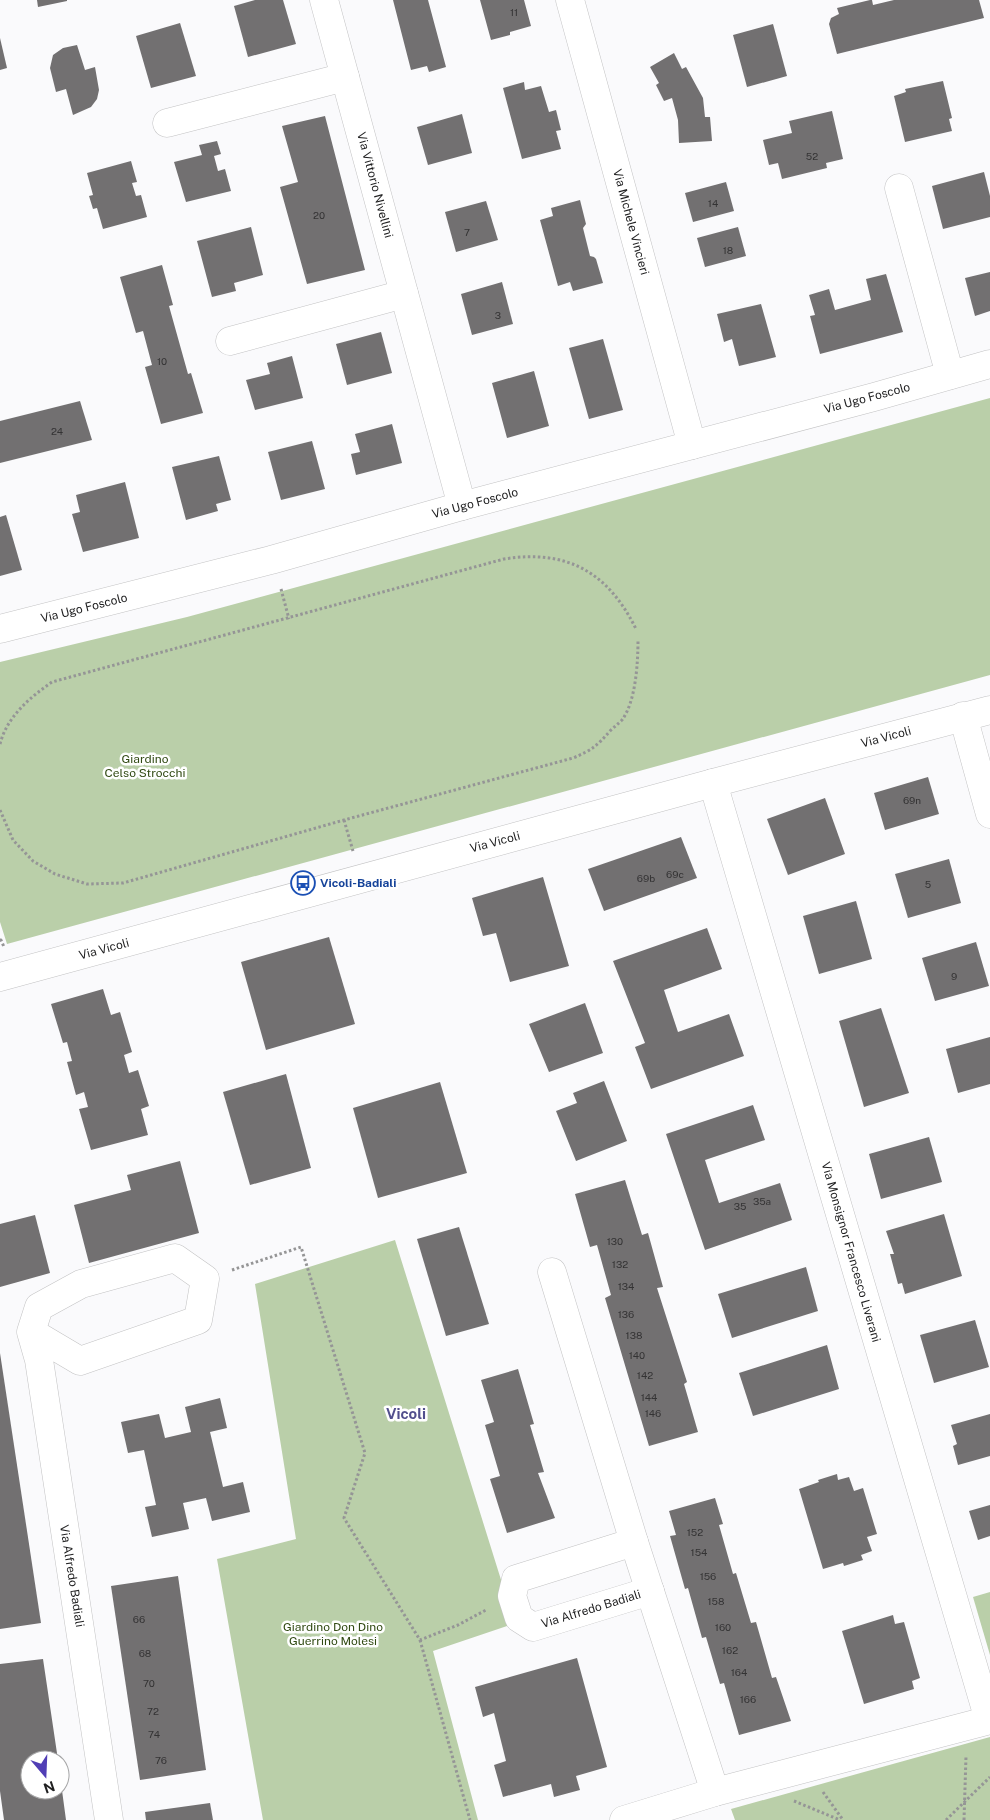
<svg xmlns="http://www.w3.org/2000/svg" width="990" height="1820" font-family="'Public Sans',sans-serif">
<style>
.green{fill:#bacfa9}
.building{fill:#727071}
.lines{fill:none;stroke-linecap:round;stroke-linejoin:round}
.minor-casing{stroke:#c3c3c4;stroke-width:29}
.path{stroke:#959596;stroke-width:3;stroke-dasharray:2.5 2.5;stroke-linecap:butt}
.minor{stroke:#fff;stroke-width:28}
.labels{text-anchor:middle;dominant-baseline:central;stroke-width:5;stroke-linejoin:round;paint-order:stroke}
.number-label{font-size:10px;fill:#343334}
.street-label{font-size:12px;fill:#1f1f20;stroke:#fff}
.park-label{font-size:12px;fill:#314a13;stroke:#fff}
.transit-label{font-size:12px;font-weight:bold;fill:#164399;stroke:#fff;text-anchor:start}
.quarter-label{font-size:15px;font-weight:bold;fill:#524f8d;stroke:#fff}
</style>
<rect width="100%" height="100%" fill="#fafafc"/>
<g class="green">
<polygon points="990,398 990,675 7,944 0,922 0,662 187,617"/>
<polygon points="395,1240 502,1583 513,1624 433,1651 478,1820 263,1820 217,1559 296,1539 255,1284"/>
<polygon points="990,1592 990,1655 973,1597"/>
<polygon points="990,1737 990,1820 735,1820 731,1809"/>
</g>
<g class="building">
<polygon points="37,0 67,0 67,1 38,7"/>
<polygon points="255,0 283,0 296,44 248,57 234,6"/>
<polygon points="393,0 428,0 446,67 429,72 427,66 411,70"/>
<polygon points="480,0 524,0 531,26 510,32 510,35 491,40"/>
<polygon points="870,0 872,0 873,5 894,0 979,0 984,18 837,54 829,24 831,18 839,14 837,8"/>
<polygon points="180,23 196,76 151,88 136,36"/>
<polygon points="773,24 787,76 747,87 733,35"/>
<polygon points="0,38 7,68 0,70"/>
<polygon points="77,45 85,70 95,67 99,90 97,99 91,107 73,115 66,89 56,92 50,68 53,55 63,48"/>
<polygon points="674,53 682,69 686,67 703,98 705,117 710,117 712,141 679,143 678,120 672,98 664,101 656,85 659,83 650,67"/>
<polygon points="943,81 952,118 949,119 952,131 905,142 894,96 906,92 905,89"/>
<polygon points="524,82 525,90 541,86 549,112 556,110 561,130 556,131 561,149 522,159 503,88"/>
<polygon points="832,111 843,159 826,163 827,168 782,179 778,163 769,165 763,140 792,133 789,121"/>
<polygon points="462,114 472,153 428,165 417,127"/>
<polygon points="325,116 365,270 307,284 280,187 298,182 282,126"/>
<polygon points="217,141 221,154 214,156 218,171 225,169 231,191 186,202 174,162 202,155 199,145"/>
<polygon points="131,161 137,182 132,183 136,196 141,195 147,217 103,229 97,208 93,209 89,196 93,195 87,173"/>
<polygon points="984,172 990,196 990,217 943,229 932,186"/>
<polygon points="726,182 734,211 693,222 685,193"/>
<polygon points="580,200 586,224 583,228 590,256 594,257 596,259 603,283 573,291 570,282 558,286 540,220 553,216 551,208"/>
<polygon points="486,201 498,240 456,252 445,212"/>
<polygon points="251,227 263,275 234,283 236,291 212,297 197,241"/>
<polygon points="738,227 746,256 705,267 697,238"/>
<polygon points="162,265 173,305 169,306 188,374 191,373 203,413 161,424 145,367 152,365 143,331 136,333 120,277"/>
<polygon points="990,272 990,311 975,316 965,278"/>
<polygon points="886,274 903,332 820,354 810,316 815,315 809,295 829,289 835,310 871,300 866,279"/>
<polygon points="502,282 513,324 472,335 461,294"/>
<polygon points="761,304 776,357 739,366 732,339 724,342 717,314"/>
<polygon points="381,332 392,373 347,385 336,344"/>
<polygon points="603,339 623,410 589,419 569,348"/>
<polygon points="292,356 303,398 255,410 246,380 270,374 267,363"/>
<polygon points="534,371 549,426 507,438 492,383"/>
<polygon points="80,401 92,440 0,463 0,421"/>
<polygon points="392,424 402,463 356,475 351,454 360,452 355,434"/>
<polygon points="312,441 325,489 281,500 268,452"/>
<polygon points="219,456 231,500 216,504 218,511 186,520 172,467"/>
<polygon points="125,482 139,538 83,552 72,514 80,512 76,495"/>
<polygon points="6,515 22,570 0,576 0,517"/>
<polygon points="928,777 939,814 885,830 874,793"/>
<polygon points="825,798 845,854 788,875 767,819"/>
<polygon points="681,837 697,878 604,911 588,869"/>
<polygon points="949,859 961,903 908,918 895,874"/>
<polygon points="543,877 569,966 510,982 496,933 483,936 472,898"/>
<polygon points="856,901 872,959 819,974 803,916"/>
<polygon points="707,928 722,969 664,990 678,1032 729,1014 744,1056 651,1089 635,1047 645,1043 613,961"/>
<polygon points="329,937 355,1024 266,1050 241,962"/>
<polygon points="976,942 989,986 935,1001 922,958"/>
<polygon points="103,989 111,1015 120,1012 132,1052 124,1055 129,1073 138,1070 149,1106 141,1109 148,1135 91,1150 79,1109 88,1107 84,1092 76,1095 67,1062 72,1061 67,1042 63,1043 51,1004"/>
<polygon points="585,1003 603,1053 549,1072 529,1024"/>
<polygon points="881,1008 909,1093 864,1107 839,1021"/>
<polygon points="990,1037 990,1084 958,1093 946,1049"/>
<polygon points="286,1074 311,1168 250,1185 223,1092"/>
<polygon points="604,1081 627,1141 576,1161 556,1111 577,1103 573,1093"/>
<polygon points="440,1082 467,1173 378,1198 353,1108"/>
<polygon points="753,1105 765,1140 705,1160 719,1203 780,1183 792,1220 705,1250 666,1134"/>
<polygon points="929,1137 942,1182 881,1199 869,1154"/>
<polygon points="180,1161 199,1233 89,1263 74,1205 131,1190 127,1175"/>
<polygon points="625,1180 642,1235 648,1233 663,1287 657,1288 687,1382 684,1384 698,1432 649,1446 605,1298 611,1295 597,1245 590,1247 575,1194"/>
<polygon points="944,1214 962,1276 905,1294 902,1283 898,1284 890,1254 894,1254 886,1231"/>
<polygon points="35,1215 50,1273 0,1287 0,1224"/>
<polygon points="459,1227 489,1324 446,1336 417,1239"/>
<polygon points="806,1267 818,1311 732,1338 718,1294"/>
<polygon points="975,1320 989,1367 934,1383 920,1335"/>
<polygon points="827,1345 839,1389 753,1416 739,1373"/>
<polygon points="0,1353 41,1623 0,1629"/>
<polygon points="518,1369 534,1424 530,1425 544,1472 538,1473 555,1518 507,1533 490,1479 500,1476 485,1425 494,1422 481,1380"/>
<polygon points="220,1398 227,1428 210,1432 223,1487 243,1482 250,1512 212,1521 206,1498 183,1503 189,1529 152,1537 145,1507 156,1505 144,1450 128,1453 121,1422 159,1414 165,1438 191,1432 185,1407"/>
<polygon points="990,1414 990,1456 958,1465 953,1446 957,1444 951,1425"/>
<polygon points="837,1474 838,1480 849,1477 854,1491 863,1488 877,1534 867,1537 872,1551 861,1555 863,1560 844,1566 843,1563 823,1569 799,1489 819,1482 818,1480"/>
<polygon points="715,1498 723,1524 719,1525 733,1574 736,1573 751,1623 756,1622 772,1678 776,1677 791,1721 739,1735 724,1683 720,1684 706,1637 702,1638 688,1588 685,1589 670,1536 676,1535 669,1511"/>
<polygon points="990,1505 990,1536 978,1540 969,1511"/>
<polygon points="178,1576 206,1770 140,1780 111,1586"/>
<polygon points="893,1615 895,1624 904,1622 920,1678 912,1681 914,1689 864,1704 842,1631"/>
<polygon points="577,1658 607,1767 576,1776 580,1790 554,1797 551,1784 503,1797 494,1765 506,1761 494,1713 483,1717 475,1687"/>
<polygon points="43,1659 58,1760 30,1760 30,1790 60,1790 61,1783 66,1820 4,1820 0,1791 0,1664"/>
<polygon points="210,1803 213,1820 146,1820 145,1812"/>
</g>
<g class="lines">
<g class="minor-casing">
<g id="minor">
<polyline points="324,0 462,506"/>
<polyline points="570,0 692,445"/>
<polyline points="167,123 345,77"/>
<polyline points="899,188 950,375"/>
<polyline points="230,341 404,294"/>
<polyline points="0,629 271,560 462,506 874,397 990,364"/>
<polyline points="963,716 990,814"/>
<polyline points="713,783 989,1720"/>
<polyline points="0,977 713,783 990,710"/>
<polyline points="552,1272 634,1542 715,1792"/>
<polyline points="31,1332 80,1361 198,1320 205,1279 175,1258 81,1284 39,1307 31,1332 39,1360 109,1820"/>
<polyline points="634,1542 516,1579 512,1596 519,1618 533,1627 650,1591"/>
<polyline points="624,1820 715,1792 990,1720"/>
</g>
</g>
<g class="path">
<polyline points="281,589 289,619"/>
<path d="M0 744C7 717 29 698 52 682L504 559C567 549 608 572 636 629"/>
<path d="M0 810 13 840 33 861 55 874 87 884 123 883 344 820 573 758C592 750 597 746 610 731 614 727 618 724 622 720 636 701 638 662 638 640"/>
<polyline points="344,820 353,851"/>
<polyline points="0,940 1,940 4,947"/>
<polyline points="232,1270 301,1247 365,1453 344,1518 420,1640 458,1625 486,1610"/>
<polyline points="420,1640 470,1820"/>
<polyline points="823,1792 843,1820"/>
<polyline points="794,1801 840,1820"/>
<polyline points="946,1820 990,1777"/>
<polyline points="964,1820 966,1756"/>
</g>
<use href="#minor" class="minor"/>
</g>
<defs>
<g id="bus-ring" transform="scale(1.25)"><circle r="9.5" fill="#fff" stroke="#1a4fb4" stroke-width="1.5"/><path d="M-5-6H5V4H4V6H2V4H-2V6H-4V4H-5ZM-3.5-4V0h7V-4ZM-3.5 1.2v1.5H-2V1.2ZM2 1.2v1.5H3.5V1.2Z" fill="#1a4fb4"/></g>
</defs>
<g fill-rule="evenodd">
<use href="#bus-ring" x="303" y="883"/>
</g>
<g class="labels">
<g class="number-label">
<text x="514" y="12">11</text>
<text x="812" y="156">52</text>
<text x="713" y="203">14</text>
<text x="319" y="215">20</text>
<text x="467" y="232">7</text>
<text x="728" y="250">18</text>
<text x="498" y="315">3</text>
<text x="162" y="361">10</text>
<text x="57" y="431">24</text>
<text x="912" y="800">69n</text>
<text x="675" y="874">69c</text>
<text x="646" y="878">69b</text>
<text x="928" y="884">5</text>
<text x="954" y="976">9</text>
<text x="762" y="1201">35a</text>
<text x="740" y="1206">35</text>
<text x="615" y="1241">130</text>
<text x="620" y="1264">132</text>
<text x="626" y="1286">134</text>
<text x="626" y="1314">136</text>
<text x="634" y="1335">138</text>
<text x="637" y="1355">140</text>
<text x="645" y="1375">142</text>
<text x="649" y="1397">144</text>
<text x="653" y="1413">146</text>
<text x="695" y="1532">152</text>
<text x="699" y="1552">154</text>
<text x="708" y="1576">156</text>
<text x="716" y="1601">158</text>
<text x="139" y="1619">66</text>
<text x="723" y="1627">160</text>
<text x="730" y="1650">162</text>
<text x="145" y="1653">68</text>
<text x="739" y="1672">164</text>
<text x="149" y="1683">70</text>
<text x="748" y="1699">166</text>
<text x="153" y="1711">72</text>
<text x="154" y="1734">74</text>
<text x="161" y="1760">76</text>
</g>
<g class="street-label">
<text transform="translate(375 185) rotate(75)">Via Vittorio Nivellini</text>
<text transform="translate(631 222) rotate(75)">Via Michele Vincieri</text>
<text transform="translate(867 398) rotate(-15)">Via Ugo Foscolo</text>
<text transform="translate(475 503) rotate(-15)">Via Ugo Foscolo</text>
<text transform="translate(84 608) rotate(-14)">Via Ugo Foscolo</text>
<text transform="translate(886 737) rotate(-15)">Via Vicoli</text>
<text transform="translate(495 842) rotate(-15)">Via Vicoli</text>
<text transform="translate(104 949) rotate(-15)">Via Vicoli</text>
<text transform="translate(851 1252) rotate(74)">Via Monsignor Francesco Liverani</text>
<text transform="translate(72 1576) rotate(81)">Via Alfredo Badiali</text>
<text transform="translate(591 1609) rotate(-17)">Via Alfredo Badiali</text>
</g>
<g class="park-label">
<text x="145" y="759">Giardino<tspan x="145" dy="14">Celso Strocchi</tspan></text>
<text x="333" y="1627">Giardino Don Dino<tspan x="333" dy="14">Guerrino Molesi</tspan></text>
</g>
<g class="transit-label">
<text x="320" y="883">Vicoli-Badiali</text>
</g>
<g class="quarter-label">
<text x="406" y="1413">Vicoli</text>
</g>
</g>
<g transform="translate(45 1775) rotate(161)"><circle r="24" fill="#ffffff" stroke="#a5a5a6"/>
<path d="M0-4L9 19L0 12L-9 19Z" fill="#513eb5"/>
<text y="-8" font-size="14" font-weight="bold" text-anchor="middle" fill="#1f1f20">N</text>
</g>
</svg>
